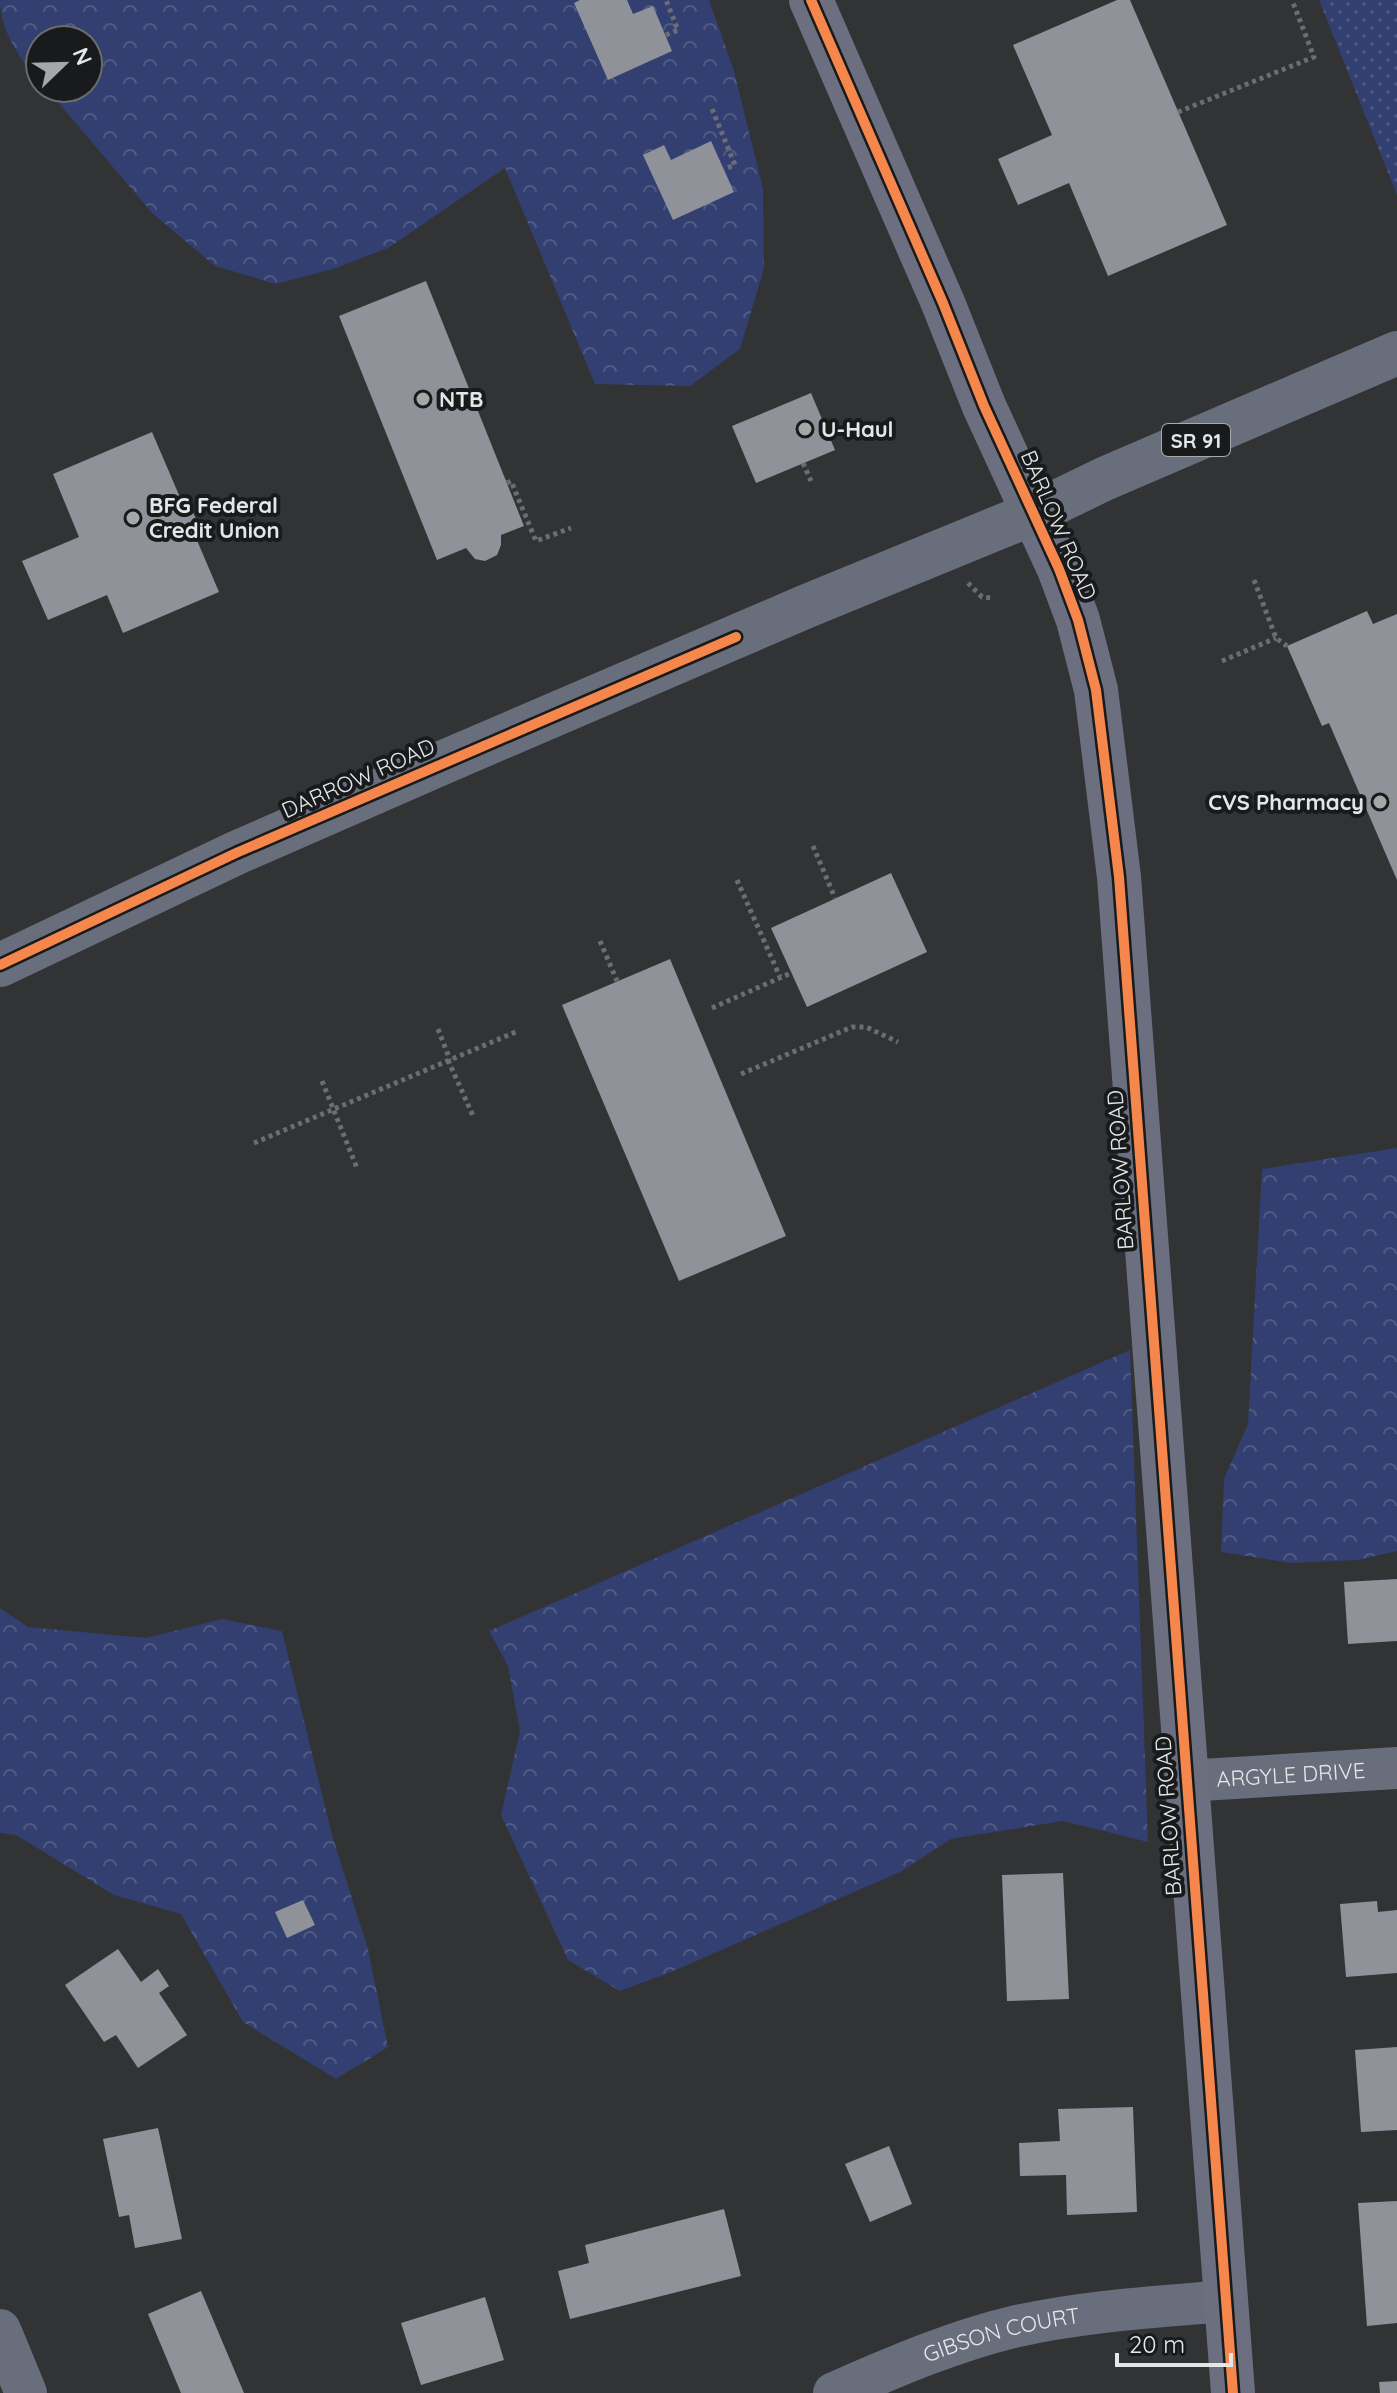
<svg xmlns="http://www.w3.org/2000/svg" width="1397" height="2393" font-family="Quicksand,sans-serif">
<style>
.forest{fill:url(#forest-crowns)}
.park{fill:url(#park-dots)}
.building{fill:#8f9299}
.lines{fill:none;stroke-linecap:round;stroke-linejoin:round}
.path{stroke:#6a6d76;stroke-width:5;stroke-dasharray:4 4;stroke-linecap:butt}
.street{stroke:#696e7d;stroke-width:42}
.secondary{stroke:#6b6f80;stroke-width:44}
.primary{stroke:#696e7c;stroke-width:44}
.cycleway-casing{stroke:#191a1c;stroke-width:15}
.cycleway{stroke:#f5874c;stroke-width:10}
.poi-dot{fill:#a6a7a9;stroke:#191a1c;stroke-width:3}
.labels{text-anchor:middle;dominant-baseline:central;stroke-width:8;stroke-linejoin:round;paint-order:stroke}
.shield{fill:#191a1c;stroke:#a8a9ab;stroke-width:2}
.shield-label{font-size:20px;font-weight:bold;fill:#e5e6e8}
.poi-label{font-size:22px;font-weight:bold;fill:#e5e6e8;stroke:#191a1c;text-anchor:start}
.street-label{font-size:22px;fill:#e5e6e8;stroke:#191a1c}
</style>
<defs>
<pattern id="forest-crowns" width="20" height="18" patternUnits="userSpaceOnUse" patternTransform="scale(2)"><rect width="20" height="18" fill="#323f70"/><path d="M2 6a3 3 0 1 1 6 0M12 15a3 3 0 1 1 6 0" fill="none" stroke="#505b84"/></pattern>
<pattern id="park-dots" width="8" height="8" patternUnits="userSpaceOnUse" patternTransform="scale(2)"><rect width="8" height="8" fill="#323f70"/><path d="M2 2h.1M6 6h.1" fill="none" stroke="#505b84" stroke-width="1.8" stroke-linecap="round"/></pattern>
</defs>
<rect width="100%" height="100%" fill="#323335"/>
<g class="forest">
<path d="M0 0H709L734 71 763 189 764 268 740 349 690 386 595 384 505 168 388 248 336 268 276 284 215 266 152 213 46 88H88V40H40V82C20 59 0 31 0 0Z"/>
<polygon points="1397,1148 1397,1551 1358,1560 1291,1563 1221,1552 1224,1479 1248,1424 1262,1169"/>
<polygon points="1130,1350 1148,1842 1063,1821 951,1839 900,1872 671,1972 620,1991 568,1960 501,1815 520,1731 508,1666 489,1631"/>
<polygon points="0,1608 28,1627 146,1638 222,1619 282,1631 332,1835 368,1949 388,2047 336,2079 243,2022 181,1914 114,1895 16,1835 0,1833"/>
</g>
<polygon class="park" points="1319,0 1397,0 1397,195"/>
<g class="building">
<polygon points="580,0 627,0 633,14 653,6 672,51 608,80 574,3"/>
<polygon points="1117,0 1130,0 1227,225 1108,276 1069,183 1018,205 998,159 1052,135 1013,45"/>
<polygon points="711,141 734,192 673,220 643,155 664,145 671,160"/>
<polygon points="426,281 524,526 501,535 501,545 497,555 485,561 475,559 466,548 437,560 339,316"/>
<polygon points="811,393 835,450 756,483 732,426"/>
<polygon points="152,432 182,502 187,499 203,535 196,538 219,592 123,633 107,595 48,620 22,561 79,537 53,474"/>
<polygon points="1367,611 1373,624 1397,614 1397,880 1329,723 1322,726 1287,646"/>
<polygon points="891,873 927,952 807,1007 771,928"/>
<polygon points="670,959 786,1236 679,1281 562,1005"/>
<polygon points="1397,1579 1397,1641 1348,1644 1344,1582"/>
<polygon points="1063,1873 1069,1999 1007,2001 1002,1875"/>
<polygon points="303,1900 315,1925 287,1938 275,1912"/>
<polygon points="1377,1901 1378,1912 1397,1910 1397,1973 1346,1977 1340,1904"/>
<polygon points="118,1949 141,1982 158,1969 169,1986 159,1993 187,2035 138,2068 116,2035 104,2042 65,1985"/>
<polygon points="1397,2047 1397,2130 1361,2132 1355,2050"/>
<polygon points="1133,2107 1137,2212 1067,2215 1066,2175 1020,2176 1019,2143 1060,2141 1058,2109"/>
<polygon points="158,2128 182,2239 135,2248 129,2215 119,2217 103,2139"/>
<polygon points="889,2146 912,2204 870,2222 845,2164"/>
<polygon points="1397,2201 1397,2323 1367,2326 1358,2203"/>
<polygon points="724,2209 741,2276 570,2319 558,2271 589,2263 585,2245"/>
<polygon points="201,2291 244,2393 181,2393 148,2314"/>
<polygon points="485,2297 504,2360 421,2385 401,2323"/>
<polygon points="1397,2381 1397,2393 1380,2393 1379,2382"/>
</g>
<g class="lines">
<g class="path">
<polyline points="666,35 678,30 666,0"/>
<polyline points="712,109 735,165 724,169"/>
<polyline points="1178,112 1314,57 1292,0"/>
<polyline points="803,463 811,481"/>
<polyline points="507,483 511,481 536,541 571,528"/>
<polyline points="1254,580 1276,638 1287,646"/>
<polyline points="968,583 982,597 993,598"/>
<polyline points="1222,661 1276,638"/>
<polyline points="813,846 835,898"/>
<polyline points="737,880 780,977"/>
<polyline points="600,941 617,981"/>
<polyline points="712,1008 791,973"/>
<polyline points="438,1029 450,1060"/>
<polyline points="448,1060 474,1118"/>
<polyline points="741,1074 852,1027 866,1027 898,1042"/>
<polyline points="322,1081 357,1168"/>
<polyline points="254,1143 518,1031"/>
</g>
<g class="street">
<path id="s1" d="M1185 1781 1397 1768"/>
<polyline points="0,2330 26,2393"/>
<path id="s2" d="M834 2393C892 2368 951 2342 1013 2327 1082 2311 1155 2307 1226 2301"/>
</g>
<polyline class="secondary" points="811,0 943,303 984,406 1059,569 1078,620 1096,690 1119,877 1233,2393"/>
<polyline class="primary" points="0,965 236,853 444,762 807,606 1034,513 1104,479 1397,353"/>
<g class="cycleway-casing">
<g id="cycleway">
<polyline points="811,0 943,303 984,406 1059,569 1078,620 1096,690 1119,877 1233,2393"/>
<polyline points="0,965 236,853 736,637"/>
</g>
</g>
<use href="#cycleway" class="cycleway"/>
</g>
<g class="poi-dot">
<circle cx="423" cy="399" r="8"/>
<circle cx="805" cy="429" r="8"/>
<circle cx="133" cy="518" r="8"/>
<circle cx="1380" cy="802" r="8"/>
</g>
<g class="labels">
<rect class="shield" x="1162" y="424" width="68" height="32" rx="6"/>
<g class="shield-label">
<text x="1196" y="440">SR 91</text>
</g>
<g class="poi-label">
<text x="439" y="399">NTB</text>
<text x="821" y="429">U-Haul</text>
<text x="149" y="505">BFG Federal<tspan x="149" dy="25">Credit Union</tspan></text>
<text x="1364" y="802" text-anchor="end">CVS Pharmacy</text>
</g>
<g class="street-label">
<text transform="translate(1059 525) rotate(67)">BARLOW ROAD</text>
<text transform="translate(358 778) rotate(-24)">DARROW ROAD</text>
<text transform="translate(1120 1170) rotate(-94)">BARLOW ROAD</text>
<text stroke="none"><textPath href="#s1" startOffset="106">ARGYLE DRIVE</textPath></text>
<text transform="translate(1168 1816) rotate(-94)">BARLOW ROAD</text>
<text stroke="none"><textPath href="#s2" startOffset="178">GIBSON COURT</textPath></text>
</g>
</g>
<g transform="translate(64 64) rotate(67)"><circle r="38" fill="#191a1c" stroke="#6b6c6e" stroke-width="2"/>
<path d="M0-6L14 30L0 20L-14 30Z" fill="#a6a7a9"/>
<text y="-12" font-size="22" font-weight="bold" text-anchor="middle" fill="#e5e6e8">N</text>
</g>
<path d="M1117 2353v12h114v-12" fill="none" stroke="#e5e6e8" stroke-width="4"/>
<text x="1129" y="2353" font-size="24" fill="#e5e6e8" stroke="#191a1c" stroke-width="6" paint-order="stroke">20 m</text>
</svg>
